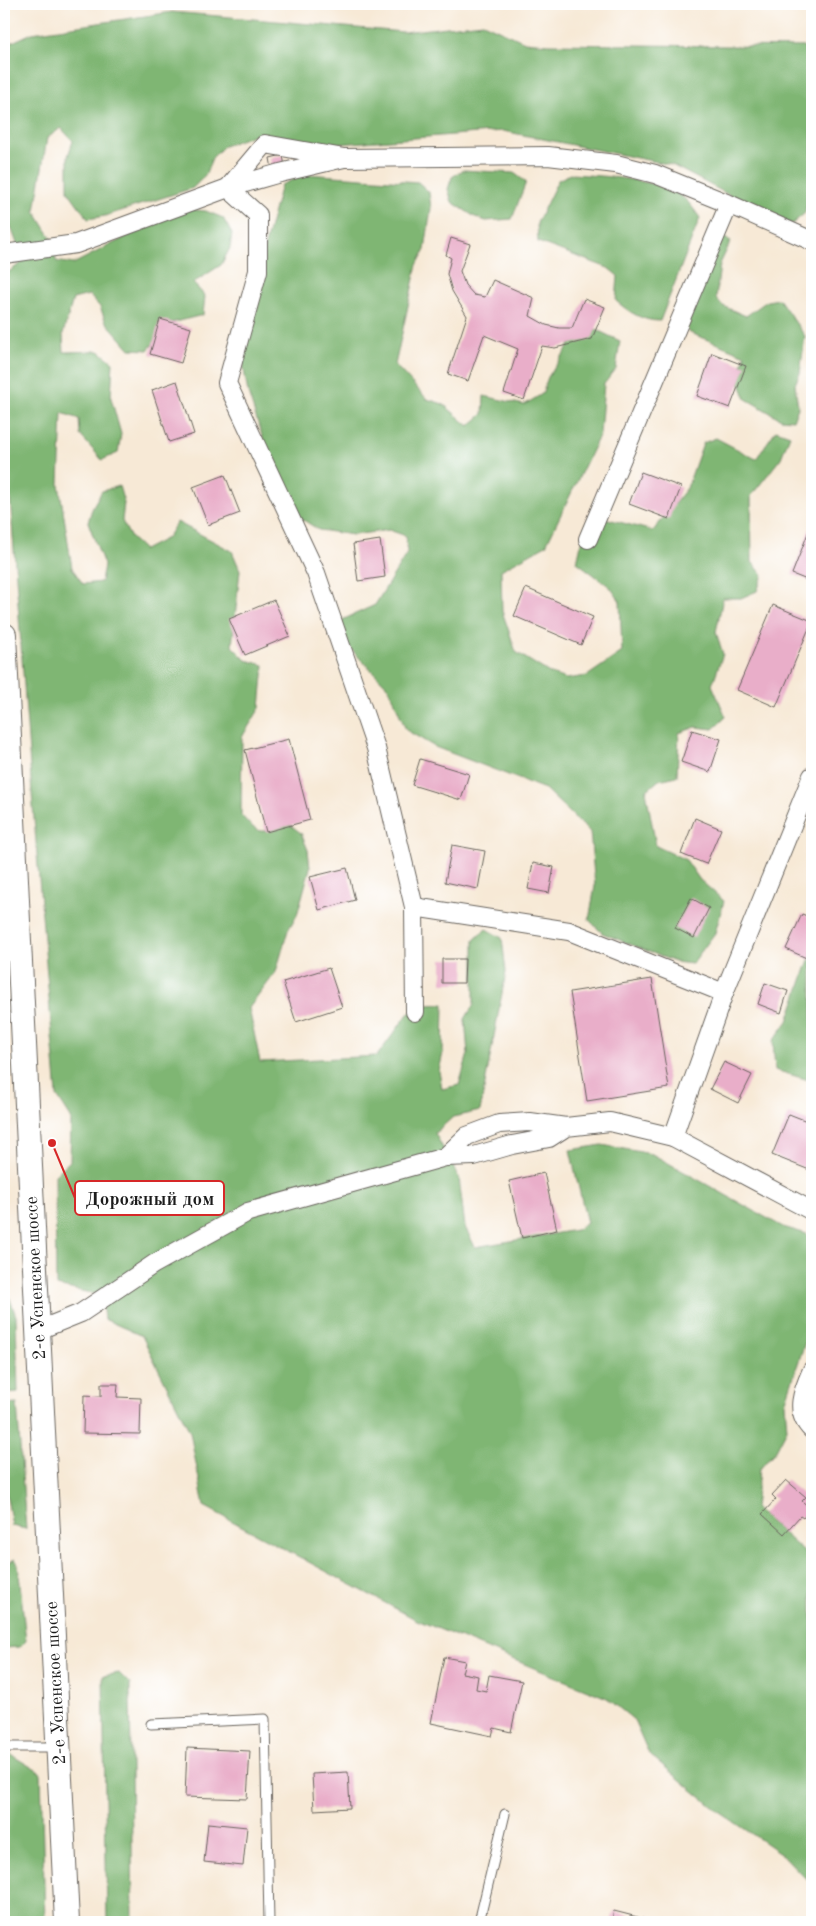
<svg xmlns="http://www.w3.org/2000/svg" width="816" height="1926" font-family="'Old Standard TT',serif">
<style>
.forest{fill:#7fb673;stroke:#4e6948}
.building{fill:#e9aec9}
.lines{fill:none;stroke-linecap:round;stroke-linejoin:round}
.lane-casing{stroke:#69645d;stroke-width:11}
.street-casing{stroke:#69645d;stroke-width:20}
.secondary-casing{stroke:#69645d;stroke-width:26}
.lane{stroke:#fff;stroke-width:9}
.street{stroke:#fff;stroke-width:18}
.secondary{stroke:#fff;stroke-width:24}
.labels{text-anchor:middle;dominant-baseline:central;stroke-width:4;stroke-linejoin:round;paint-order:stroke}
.street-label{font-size:18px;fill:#1c1c1c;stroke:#fff}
.leader{fill:none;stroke:#d62828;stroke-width:2}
.callout-dot{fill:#d62828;stroke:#fff;stroke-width:2}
.callout{fill:#fff;stroke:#d62828;stroke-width:2}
.callout-label{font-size:19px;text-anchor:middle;font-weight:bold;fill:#1c1c1c}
</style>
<rect width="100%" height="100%" fill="#fff"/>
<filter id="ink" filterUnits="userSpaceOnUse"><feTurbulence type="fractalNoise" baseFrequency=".02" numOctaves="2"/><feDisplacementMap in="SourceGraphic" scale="10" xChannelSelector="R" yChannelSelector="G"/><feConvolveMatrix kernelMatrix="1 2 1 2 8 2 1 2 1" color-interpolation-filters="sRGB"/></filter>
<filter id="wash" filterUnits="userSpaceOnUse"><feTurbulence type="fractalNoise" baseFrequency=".0096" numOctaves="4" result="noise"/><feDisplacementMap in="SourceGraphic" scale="20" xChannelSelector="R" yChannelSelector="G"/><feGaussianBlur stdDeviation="1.12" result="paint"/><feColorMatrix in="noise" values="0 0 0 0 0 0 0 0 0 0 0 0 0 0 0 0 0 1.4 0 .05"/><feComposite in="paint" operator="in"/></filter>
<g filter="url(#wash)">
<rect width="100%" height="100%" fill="#f7e9d6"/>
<g class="forest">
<path d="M172 12 403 32 483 23 525 42 549 44 812 47V179L805 213 792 224 775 219 672 165 503 131 288 148 256 134 224 146 212 158 206 174 193 188 105 216 88 219 68 191V156L73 141 61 128 47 138 35 211 53 241 56 261 73 264 155 222 187 209 206 211 223 218 232 234 230 248 221 265 193 283 205 296 203 315 171 323 148 350 130 349 106 322 100 307 89 295 73 299 63 334 64 352 99 351 113 362 111 398 121 434 118 453 102 460 80 435 79 419 62 413 59 484 72 568 83 584 101 582 104 565 88 522 93 506 102 491 119 486 124 503 122 521 131 538 144 550 167 538 177 522 232 551 240 570 232 646 246 660 264 665 260 708 242 737 241 815C258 835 263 835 286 822L301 833 308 850 310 868 297 915 288 930 276 972 249 1008 260 1062 377 1056 408 1014 425 1005 444 1004 443 1053 439 1071 442 1089 459 1085 468 1054 465 1019 474 1004V940L486 929 502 938 506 972 480 1111 453 1117 435 1133 459 1178 465 1227 475 1247 576 1230 587 1223 570 1150 602 1145 652 1154 783 1227 807 1234 812 1239V1321L785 1403 787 1429 776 1450 759 1470 755 1508 812 1559V1885L783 1855 718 1811 649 1754 634 1720 607 1698 417 1620 204 1506 190 1432 142 1336 104 1319 101 1295 56 1286 55 1175 70 1161 71 1118 57 1096 32 794 4 414V275L23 262C17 241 8 223 4 202V46L32 33Z"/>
<polygon points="463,170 514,173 526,182 512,219 486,221 475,217 452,202 448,189 452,177"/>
<polygon points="306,174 418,182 429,192 431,208 425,250 417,265 395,365 427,399 443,404 469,426 483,414 484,396 524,405 542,394 548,377 584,324 620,341 616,369 604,384 600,434 546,545 501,570 502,611 516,652 551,674 566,679 587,676 622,652 620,601 610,587 577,562 581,544 597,516 653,531 687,488 703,443 716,438 756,459 776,430 790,435 781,458 751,496 752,562 763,575 757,591 741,598 723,598 716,632 723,654 712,685 726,717 713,729 696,727 679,733 677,776 659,780 646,791 656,846 686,860 700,880 724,901 715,933 692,964 675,962 602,933 589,920 595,886 590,832 545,789 435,747 406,730 389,688 340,638 342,620 375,605 407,553 406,536 389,530 353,535 319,530 286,509 248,393 239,341 281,185"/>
<path d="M570 174C602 176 661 178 686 200 691 205 696 212 700 218L660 321C642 321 629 312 616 301L618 276 608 268 538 242 537 223 558 180Z"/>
<polygon points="720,236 731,241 720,264 716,298 723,306 746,316 767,301 779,299 805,336 800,373 795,384 798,408 793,420 781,419 746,399 738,379 745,355 688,332 682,310"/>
<polygon points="812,951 812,1081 775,1070 773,1041 788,1021"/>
<polygon points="4,1282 16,1316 18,1392 4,1393"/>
<polygon points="17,1404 26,1529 12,1526 4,1481 4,1405"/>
<polygon points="15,1559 18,1564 26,1641 20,1647 4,1648 4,1565"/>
<polygon points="119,1673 130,1684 133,1922 107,1922 103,1676"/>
<polygon points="8,1753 41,1773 45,1922 4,1922 4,1754"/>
</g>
<g id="blocks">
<g class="building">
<polygon points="283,155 285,167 272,169 270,158"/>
<polygon points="451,238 470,244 460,271 465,285 474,295 485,297 493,280 534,298 530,316 546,325 559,328 572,328 584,299 605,307 592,339 555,348 542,346 524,400 504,393 518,349 484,335 468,381 448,374 467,316 452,291 447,274 451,258 446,255"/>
<polygon points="160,319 191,328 181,363 150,354"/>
<polygon points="712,353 746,366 730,408 697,396"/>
<polygon points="177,381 194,434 169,442 152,390"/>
<polygon points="641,472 681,487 669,519 629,504"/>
<polygon points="225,475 240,513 208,525 193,487"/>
<polygon points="812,523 812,582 792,574"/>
<polygon points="380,540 385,577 358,581 353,544"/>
<polygon points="526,588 593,617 581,645 514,616"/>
<polygon points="274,600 290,636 245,655 229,619"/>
<polygon points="773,605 812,621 776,707 737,690"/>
<polygon points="692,730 721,739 710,772 681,762"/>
<polygon points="289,739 310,820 266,832 245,750"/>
<polygon points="420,759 469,774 461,800 412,785"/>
<polygon points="695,818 721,829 706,864 681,854"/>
<polygon points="452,845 485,851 478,889 445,882"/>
<polygon points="533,863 554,867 549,893 528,889"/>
<polygon points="347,868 355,900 319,910 310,877"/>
<polygon points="691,898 709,908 694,938 675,928"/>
<polygon points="802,914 812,918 811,960 786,949"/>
<polygon points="442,959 465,959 464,983 442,983"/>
<polygon points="329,968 342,1007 296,1022 283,982"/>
<polygon points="652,979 669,1088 587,1101 570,992"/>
<polygon points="765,983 788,991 781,1013 758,1004"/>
<polygon points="724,1062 752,1075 738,1103 710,1089"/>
<polygon points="789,1114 812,1123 812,1171 772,1155"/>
<polygon points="544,1173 557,1230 522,1238 509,1181"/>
<polygon points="101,1384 118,1384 117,1397 141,1398 140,1434 83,1433 84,1395 101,1396"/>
<polygon points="786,1480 806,1497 802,1501 811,1509 803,1518 800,1516 784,1534 762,1514 776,1499 772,1495"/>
<polygon points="444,1657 465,1661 462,1673 478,1676 476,1689 486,1691 489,1675 522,1681 511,1732 494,1728 492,1736 431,1723"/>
<polygon points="187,1748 250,1751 247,1799 185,1797"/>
<polygon points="348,1772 350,1808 314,1810 312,1774"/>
<polygon points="208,1823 247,1827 243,1866 204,1862"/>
<polygon points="614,1911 657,1922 611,1922"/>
</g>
</g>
</g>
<g filter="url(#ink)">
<use href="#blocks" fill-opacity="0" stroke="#69645d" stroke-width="1"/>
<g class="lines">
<g class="lane-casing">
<g id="lane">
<polyline points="151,1724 265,1719 269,1922"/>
<polyline points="4,1747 58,1747"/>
<polyline points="479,1922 505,1814"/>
</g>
</g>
<g class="street-casing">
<g id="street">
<polygon points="265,144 344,158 280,173 228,188"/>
<polyline points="344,158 548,156 616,164 655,174 729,204 812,241"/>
<polyline points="4,254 76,244 228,188 258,215 258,271 227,383 316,573 376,748 414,907 415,1012"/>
<polyline points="588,539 729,204"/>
<polyline points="414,907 569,931 724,993"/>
<polyline points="566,1127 549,1138 512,1145 474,1156 445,1157 467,1136 499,1124 530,1122 566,1127 610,1122 673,1137 812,1211"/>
<polyline points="673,1137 724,993 812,776"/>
<polyline points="39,1330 81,1313 154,1264 248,1212 445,1157"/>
<path d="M812 1370C803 1390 793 1412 812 1430"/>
</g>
</g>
<g class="secondary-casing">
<polyline id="secondary" points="4,635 67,1922"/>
</g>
<use href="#lane" class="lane"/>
<use href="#street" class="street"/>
<use href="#secondary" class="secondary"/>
</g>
</g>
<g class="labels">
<g class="street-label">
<text transform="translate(36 1278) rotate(-93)">2-е Успенское шоссе</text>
<text transform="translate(56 1683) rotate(-93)">2-е Успенское шоссе</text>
</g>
</g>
<path class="leader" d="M52 1143L75 1198"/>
<circle class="callout-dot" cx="52" cy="1143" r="5"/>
<rect class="callout" x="75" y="1181" width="149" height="34" rx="5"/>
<g class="callout-label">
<text x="150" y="1205">Дорожный дом</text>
</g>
<rect width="816" height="1926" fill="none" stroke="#fff" stroke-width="20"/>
</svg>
